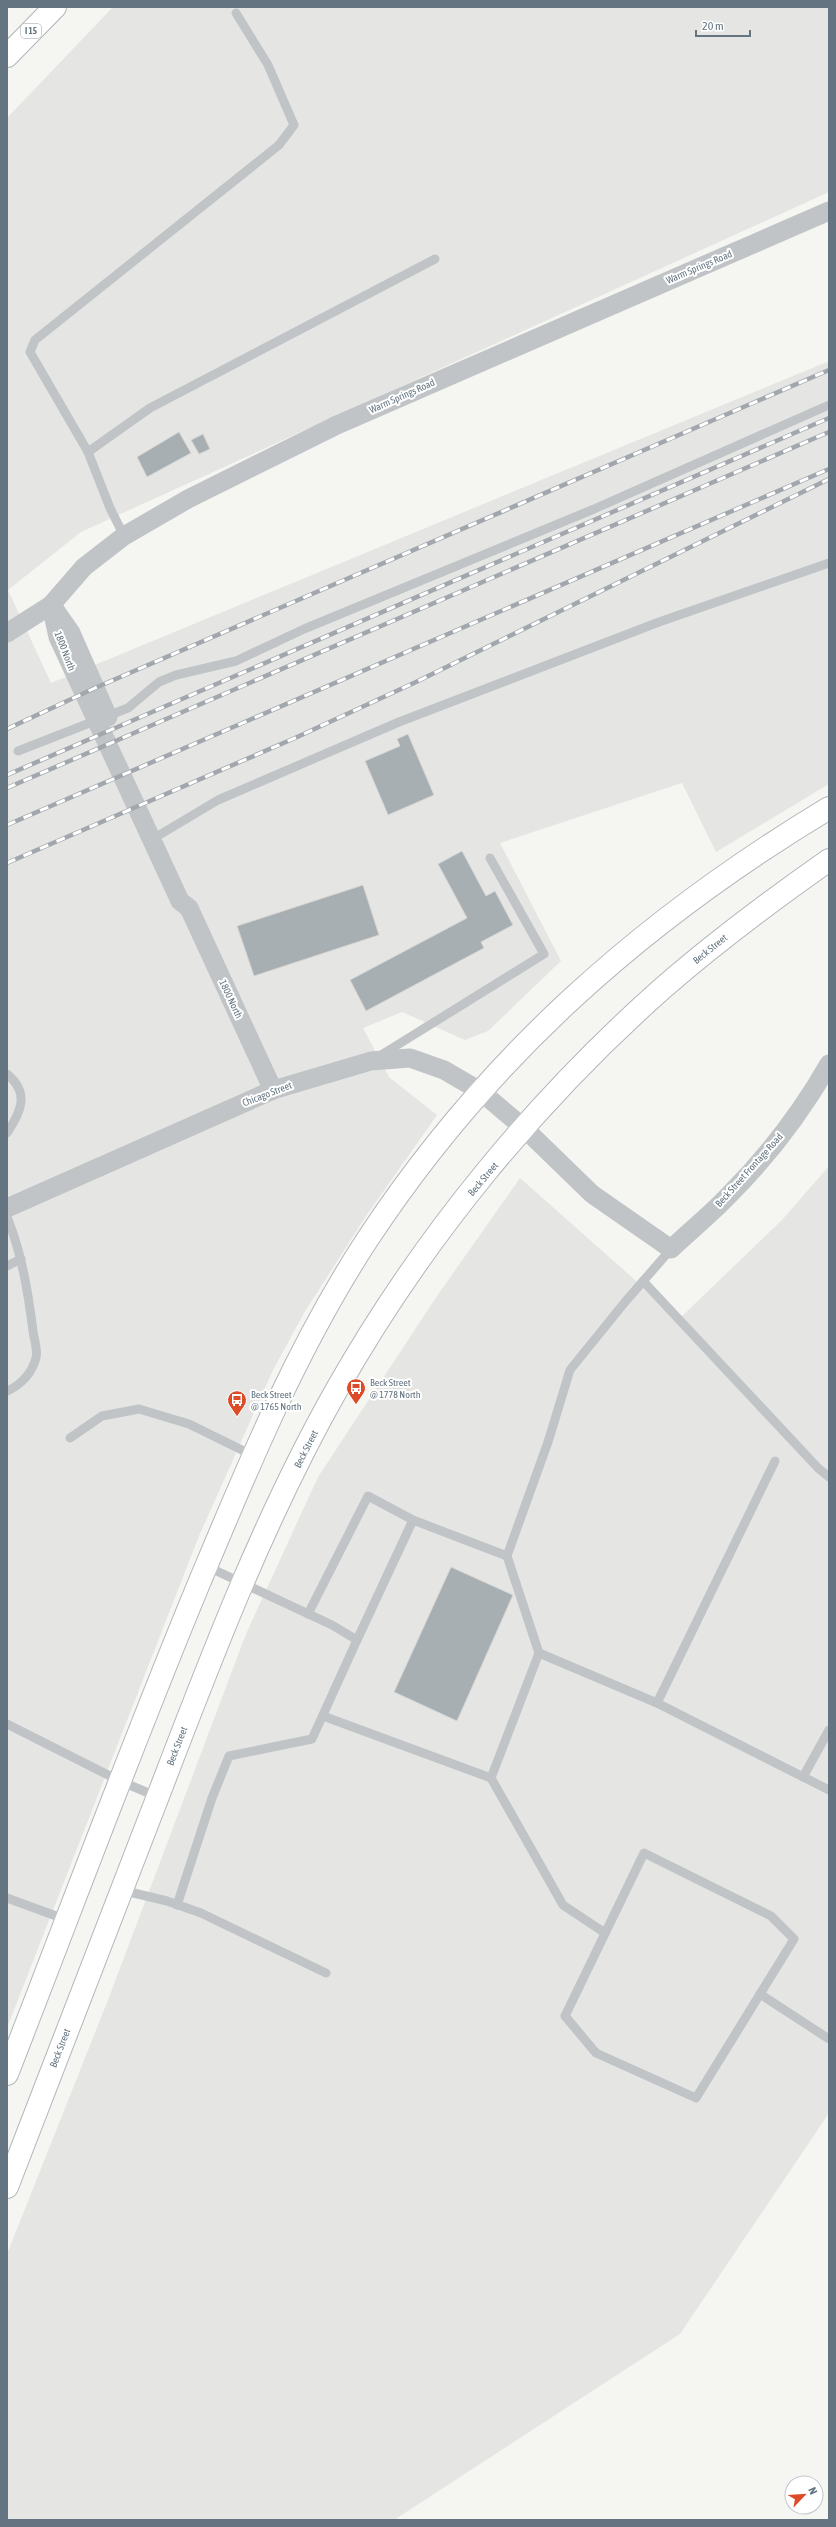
<svg xmlns="http://www.w3.org/2000/svg" width="836" height="2527" font-family="'Asap Condensed',sans-serif">
<style>
.built{fill:#e5e6e4}
.building{fill:#a7afb3;stroke:#d6d6d4}
.lines{fill:none;stroke-linecap:round;stroke-linejoin:round}
.secondary-casing{stroke:#b0b6ba;stroke-width:24}
.highway-casing{stroke:#b1b5b8;stroke-width:24}
.lane{stroke:#c0c4c7;stroke-width:9}
.street{stroke:#c0c4c7;stroke-width:19}
.secondary{stroke:#fff;stroke-width:22}
.highway{stroke:#fff;stroke-width:22}
.rail-casing{stroke:#a1a7ac;stroke-width:4.5}
.rail{stroke:#fff;stroke-width:3;stroke-dasharray:9;stroke-linecap:butt}
.labels{text-anchor:middle;dominant-baseline:central;stroke-width:4;stroke-linejoin:round;paint-order:stroke}
.shield{fill:#fff;stroke:#929ea7;stroke-width:1}
.shield-label{font-size:9px;font-weight:bold;fill:#647581}
.street-label{font-size:10px;fill:#647581;stroke:#fff}
.poi-label{font-size:10px;fill:#647581;stroke:#fff;text-anchor:start}
</style>
<rect width="100%" height="100%" fill="#f5f5f1"/>
<g class="built">
<polygon points="113,7 829,7 829,192 81,532 8,590 51,683 829,361 829,784 716,852 682,783 500,843 561,961 488,1031 465,1040 402,1012 363,1028 389,1077 437,1115 366,1216 304,1313 273,1370 199,1536 7,2028 7,118"/>
<polygon points="829,1166 829,2113 680,2334 394,2520 7,2520 7,2254 108,2000 246,1634 318,1477 437,1296 520,1178 679,1319 782,1220"/>
</g>
<g class="building">
<polygon points="179,432 191,453 147,477 137,457"/>
<polygon points="203,434 210,449 199,454 191,440"/>
<polygon points="408,734 434,795 388,815 365,761 400,746 397,739"/>
<polygon points="462,851 486,896 495,891 513,925 481,942 484,948 366,1011 350,980 467,918 438,864"/>
<polygon points="363,885 379,935 254,976 237,926"/>
<polygon points="451,1567 513,1595 457,1721 394,1692"/>
</g>
<g class="lines">
<g class="secondary-casing">
<g id="secondary">
<path d="M7 2074C71 1910 132 1744 200 1581 249 1464 297 1347 367 1240 487 1057 643 920 829 808"/>
<path d="M7 2187C58 2055 109 1923 160 1791 212 1655 265 1516 337 1389 422 1239 535 1101 664 987 717 941 772 900 829 860"/>
</g>
</g>
<g class="highway-casing">
<polyline id="highway" points="7,56 55,7"/>
</g>
<g class="lane">
<polyline points="88,452 30,352 35,340 279,145 294,125 268,65 236,13"/>
<polyline points="124,536 110,508 88,452 150,408 435,259"/>
<polyline points="18,751 128,708 159,682 176,675 236,661 304,629 594,509 829,405"/>
<polyline points="161,834 218,800 399,722 659,622 829,563"/>
<polyline points="378,1057 544,954 490,858"/>
<path d="M7 1074C30 1093 21 1112 7 1133"/>
<path d="M7 1217C22 1254 28 1292 33 1331 34 1339 38 1350 36 1358 32 1373 21 1385 7 1391"/>
<polyline points="7,1266 21,1259"/>
<polyline points="643,1281 818,1468 829,1477"/>
<polyline points="70,1438 102,1416 139,1409 189,1424 252,1455"/>
<polyline points="308,1614 368,1496 413,1520 507,1556 548,1442 570,1370 625,1302 671,1249"/>
<polyline points="357,1640 413,1520"/>
<polyline points="539,1653 657,1703 829,1790"/>
<polyline points="657,1703 775,1461"/>
<polyline points="323,1716 491,1778 563,1905 605,1933"/>
<polyline points="7,1724 120,1781 158,1797"/>
<polyline points="803,1777 829,1730"/>
<polyline points="491,1778 539,1653 507,1556"/>
<polygon points="644,1853 771,1916 794,1939 696,2098 596,2053 565,2016"/>
<polyline points="121,1890 167,1901 201,1913 326,1973"/>
<polyline points="7,1898 67,1920"/>
<polyline points="177,1905 212,1798 229,1756 312,1739 357,1640 332,1625 206,1566"/>
<polyline points="760,1994 829,2039"/>
</g>
<g class="street">
<polyline points="51,605 58,637 180,901 189,908 273,1090"/>
<polyline points="55,610 71,633 108,717"/>
<polyline points="7,633 51,605 84,567 124,536 188,499 337,425 829,211"/>
<path d="M7 1208 273 1090 371 1061 410 1058 444 1070 480 1091 524 1128 592 1194 671 1249C690 1231 711 1214 729 1195 768 1156 802 1111 829 1064"/>
</g>
<use href="#secondary" class="secondary"/>
<use href="#highway" class="highway"/>
<g class="rail-casing">
<g id="rail">
<polyline points="7,729 95,688 829,370"/>
<polyline points="7,775 829,418"/>
<polyline points="7,788 829,432"/>
<polyline points="7,825 829,469"/>
<polyline points="7,863 295,738 416,682 829,479"/>
</g>
</g>
<use href="#rail" class="rail"/>
</g>
<defs>
<g id="bus-pin" transform="scale(1)"><path d="M0 17L-7.5 6A9.5 9.5 0 1 1 7.5 6Z" fill="#dd4c28" stroke="#fff"/><path d="M-5-6H5V4H4V6H2V4H-2V6H-4V4H-5ZM-3.5-4V0h7V-4ZM-3.5 1.2v1.5H-2V1.2ZM2 1.2v1.5H3.5V1.2Z" fill="#fff"/></g>
</defs>
<g fill-rule="evenodd">
<use href="#bus-pin" x="356" y="1388"/>
<use href="#bus-pin" x="237" y="1400"/>
</g>
<g class="labels">
<rect class="shield" x="21" y="24" width="20" height="14" rx="3"/>
<g class="shield-label">
<text x="31" y="31">I 15</text>
</g>
<g class="street-label">
<text transform="translate(699 267) rotate(-23)">Warm Springs Road</text>
<text transform="translate(402 396) rotate(-24)">Warm Springs Road</text>
<text transform="translate(65 651) rotate(69)">1800 North</text>
<text transform="translate(710 949) rotate(-39)">Beck Street</text>
<text transform="translate(231 999) rotate(65)">1800 North</text>
<text transform="translate(267 1094) rotate(-21)">Chicago Street</text>
<text transform="translate(749 1170) rotate(-48)">Beck Street Frontage Road</text>
<text transform="translate(483 1179) rotate(-50)">Beck Street</text>
<text transform="translate(306 1449) rotate(-63)">Beck Street</text>
<text transform="translate(177 1746) rotate(-69)">Beck Street</text>
<text transform="translate(60 2048) rotate(-69)">Beck Street</text>
</g>
<g class="poi-label">
<text x="370" y="1382">Beck Street<tspan x="370" dy="12">@ 1778 North</tspan></text>
<text x="251" y="1394">Beck Street<tspan x="251" dy="12">@ 1765 North</tspan></text>
</g>
</g>
<rect width="836" height="2527" fill="none" stroke="#647581" stroke-width="16"/>
<g transform="translate(804 2495) rotate(65)"><circle r="19" fill="#ffffff" stroke="#c1c8cd"/>
<path d="M0-3L7 15L0 10L-7 15Z" fill="#dd4c28"/>
<text y="-6" font-size="11" font-weight="bold" text-anchor="middle" fill="#647581">N</text>
</g>
<path d="M696 30v6h54v-6" fill="none" stroke="#647581" stroke-width="2"/>
<text x="702" y="30" font-size="12" fill="#647581" stroke="#ffffff" stroke-width="3" paint-order="stroke">20 m</text>
</svg>
